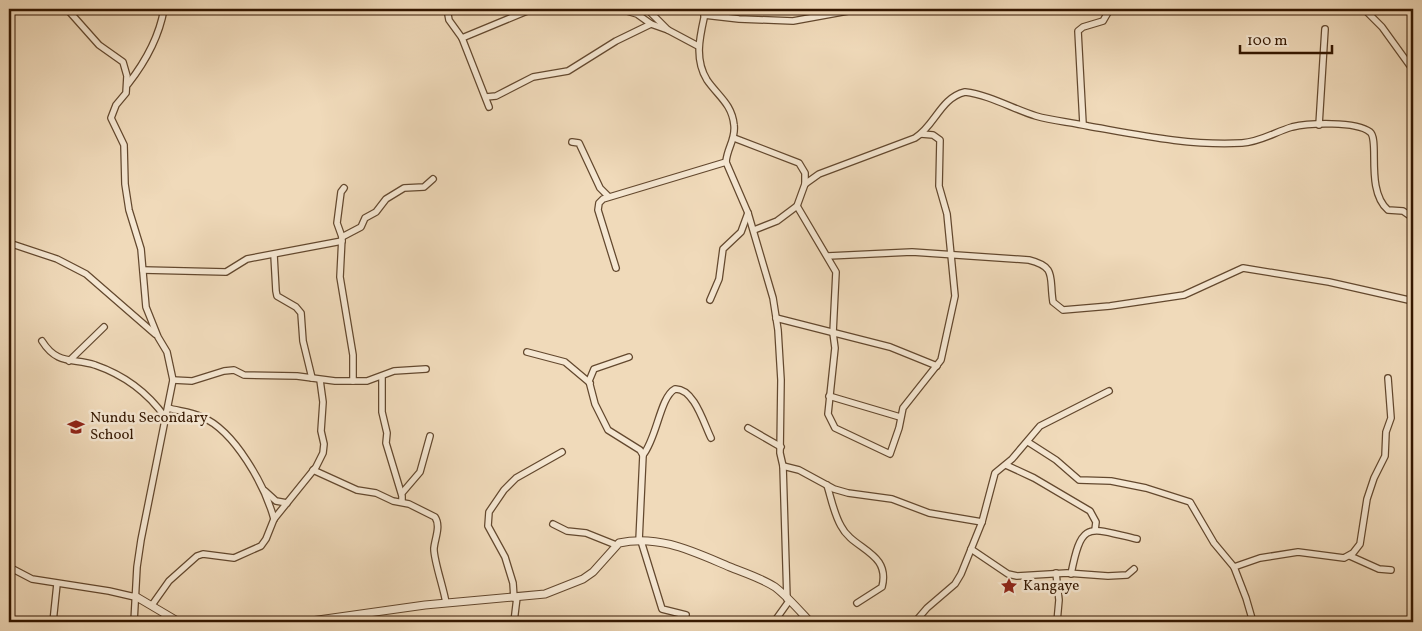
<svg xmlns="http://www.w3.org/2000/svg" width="1422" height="631" font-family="Vollkorn,serif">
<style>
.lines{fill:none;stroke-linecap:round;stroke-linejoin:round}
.minor-casing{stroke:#63482e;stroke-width:8}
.tertiary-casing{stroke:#63482e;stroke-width:9}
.minor{stroke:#f5e7d2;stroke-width:5.5}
.tertiary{stroke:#f5e7d2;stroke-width:7}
.labels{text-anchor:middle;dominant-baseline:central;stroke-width:5;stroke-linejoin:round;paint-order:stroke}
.poi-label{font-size:15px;fill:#341700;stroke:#f5e7d2;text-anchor:start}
</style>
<rect width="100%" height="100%" fill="#f0daba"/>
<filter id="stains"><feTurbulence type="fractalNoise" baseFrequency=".004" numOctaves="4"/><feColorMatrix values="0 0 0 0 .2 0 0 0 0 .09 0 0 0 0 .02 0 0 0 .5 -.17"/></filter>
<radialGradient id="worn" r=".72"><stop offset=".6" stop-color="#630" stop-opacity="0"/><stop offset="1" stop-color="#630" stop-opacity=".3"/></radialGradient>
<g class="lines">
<g class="minor-casing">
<g id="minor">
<polyline points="67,9 99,45 123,62 127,76 126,93 116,105 111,118 124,145 125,184 129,210 141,249 146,307 158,337 167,352 173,380 141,540 137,567 134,622"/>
<polyline points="447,9 449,20 462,38 489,107"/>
<polyline points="620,9 637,14 651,24 668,30 698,46"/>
<polyline points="647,9 668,30"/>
<path d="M706 9C701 33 693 57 707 80 718 96 732 104 734 125 736 139 727 148 726 162L748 213 773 298 778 330 781 380 780 453 783 466 787 599"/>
<polyline points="1364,9 1382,27 1413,70"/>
<polyline points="704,15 739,19 793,21 859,9"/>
<polyline points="462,38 532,9"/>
<path d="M128 84C146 61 159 38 164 9"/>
<polyline points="486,97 496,96 533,77 568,71 616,41 651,24"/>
<polyline points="1083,124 1078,31 1083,27 1103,21 1110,9"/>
<polyline points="1319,125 1325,29"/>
<polyline points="734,138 799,163 805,173 805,184"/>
<polyline points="572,142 579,143 600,188 608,196"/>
<polyline points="344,188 341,192 337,223 342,237 340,277 353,355 353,381"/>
<polyline points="797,206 836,272 833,333 835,348 828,414 835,428 890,454 899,428 903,408 941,360 955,296 947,214 939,186 940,140 933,135 921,134"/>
<path d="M754 230 777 221 797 206 805 184 819 174 915 138C935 126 940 98 965 92 990 95 1013 109 1036 116 1053 121 1071 122 1088 126 1139 135 1190 146 1242 143 1260 142 1275 132 1292 127 1309 123 1356 121 1370 132 1380 140 1365 190 1388 210L1403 211 1413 218"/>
<polyline points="342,237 361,227 365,218 376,212 386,199 404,188 424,187 433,179"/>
<polyline points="9,243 57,259 86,274 155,334"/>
<polyline points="274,255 276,291 277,296 296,307 301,313 303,341 312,378"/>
<path d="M828 256 912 252 1029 260C1057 267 1049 277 1053 302L1063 310 1110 306 1184 295 1243 268 1329 282 1413 301"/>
<polyline points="616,268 598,210 599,203 603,199 726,162"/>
<polyline points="143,270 226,272 247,259 342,241"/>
<polyline points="710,300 719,279 723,249 741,232 748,213"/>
<polyline points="776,318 890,347 937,366"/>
<path d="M42 341C57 365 72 358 95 365 124 375 148 393 165 417"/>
<polyline points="527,352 565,362 590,383"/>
<polyline points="629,357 594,369 589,381 595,404 608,430 640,450 643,455 639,541"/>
<polyline points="69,361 104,327"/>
<polyline points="382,377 382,412 387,433 386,443 402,496 402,502"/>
<polyline points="173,380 192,381 224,371 234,370 244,375 297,376 335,381 367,381 394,371 426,369"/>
<polyline points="829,396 900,417"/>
<path d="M168 408C179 411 192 412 202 417 235 431 265 486 274 519"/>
<polyline points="748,428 781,447"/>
<polyline points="1028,442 1056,460 1079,480 1111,481 1146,488 1190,502 1214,543 1234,567 1246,598 1253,622"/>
<path d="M643 455C657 438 660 397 675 389 694 388 704 424 711 438"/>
<polyline points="1006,465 1034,478 1090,511 1096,522 1095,530"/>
<polyline points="783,466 799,470 834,489 848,493 892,499 929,513 982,522"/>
<path d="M313 470 357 490 376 493 393 501 409 504 435 517C441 526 435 538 434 548 433 558 444 589 446 603"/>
<path d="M827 485C831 498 834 514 841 526 853 550 891 552 882 587L857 603"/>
<polyline points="265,491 276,501 287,503"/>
<polyline points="402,493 420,472 430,436"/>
<polyline points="553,524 567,531 586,533 616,545"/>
<polyline points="641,541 662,609 686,615"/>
<polyline points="971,549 1008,574 1017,576 1067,573 1108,576 1127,575 1134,569"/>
<polyline points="1350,556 1379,569 1391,570"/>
<polyline points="9,567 32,579 109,591 135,597"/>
<polyline points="1234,567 1260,558 1298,552 1344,558 1353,553 1360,544 1367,499 1374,478 1385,456 1386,432 1391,418 1388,378"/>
<polyline points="1056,573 1059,600 1057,622"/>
<path d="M1071 574C1082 519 1088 528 1137 539"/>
<polyline points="514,598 513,583 505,557 488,526 489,512 504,490 516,478 562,452"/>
<polyline points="152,605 169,581 197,556 203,554 234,558 261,546 266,539 274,519 316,467 323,453 324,444 321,431 323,402 320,380"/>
<polyline points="53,622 57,584"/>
<polyline points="514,622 517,597"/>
<polyline points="774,622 789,601"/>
<polyline points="915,622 927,608 955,584 961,574 982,522 995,473 1012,459 1040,426 1109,391"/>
</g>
</g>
<g class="tertiary-casing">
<g id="tertiary">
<polyline points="135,596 179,622"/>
<path d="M304 622 425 605 545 594 583 579 593 572 619 543C659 534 694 552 730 567 745 573 761 578 775 587 788 597 799 610 810 622"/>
</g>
</g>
<use href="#minor" class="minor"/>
<use href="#tertiary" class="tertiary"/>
</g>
<defs>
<g id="school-bare" transform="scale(1.35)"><path d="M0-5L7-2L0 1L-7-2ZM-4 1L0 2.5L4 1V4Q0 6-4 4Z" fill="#8f2418" stroke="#f5e7d2" stroke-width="2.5" paint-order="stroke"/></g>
<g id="sight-bare" transform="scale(1.35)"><path d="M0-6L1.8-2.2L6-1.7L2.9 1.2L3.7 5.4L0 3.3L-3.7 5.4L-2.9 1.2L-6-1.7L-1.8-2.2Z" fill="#8f2418" stroke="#f5e7d2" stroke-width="2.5" paint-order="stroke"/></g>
</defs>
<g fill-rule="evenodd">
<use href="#school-bare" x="76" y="427"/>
<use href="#sight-bare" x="1009" y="586"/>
</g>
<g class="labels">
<g class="poi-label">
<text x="90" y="418">Nundu Secondary<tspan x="90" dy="17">School</tspan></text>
<text x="1023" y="586">Kangaye</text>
</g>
</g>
<rect width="1422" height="631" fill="none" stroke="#f0daba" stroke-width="30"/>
<rect x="10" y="10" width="1402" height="611" fill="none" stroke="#341700" stroke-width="2.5"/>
<rect x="15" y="15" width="1392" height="601" fill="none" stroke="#341700"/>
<path d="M1240 45v8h92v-8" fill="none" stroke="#341700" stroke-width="2.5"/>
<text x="1247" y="45" font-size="15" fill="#341700" stroke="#f5e7d2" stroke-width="4" paint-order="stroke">100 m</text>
<rect width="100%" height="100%" filter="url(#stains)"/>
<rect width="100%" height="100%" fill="url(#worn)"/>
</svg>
